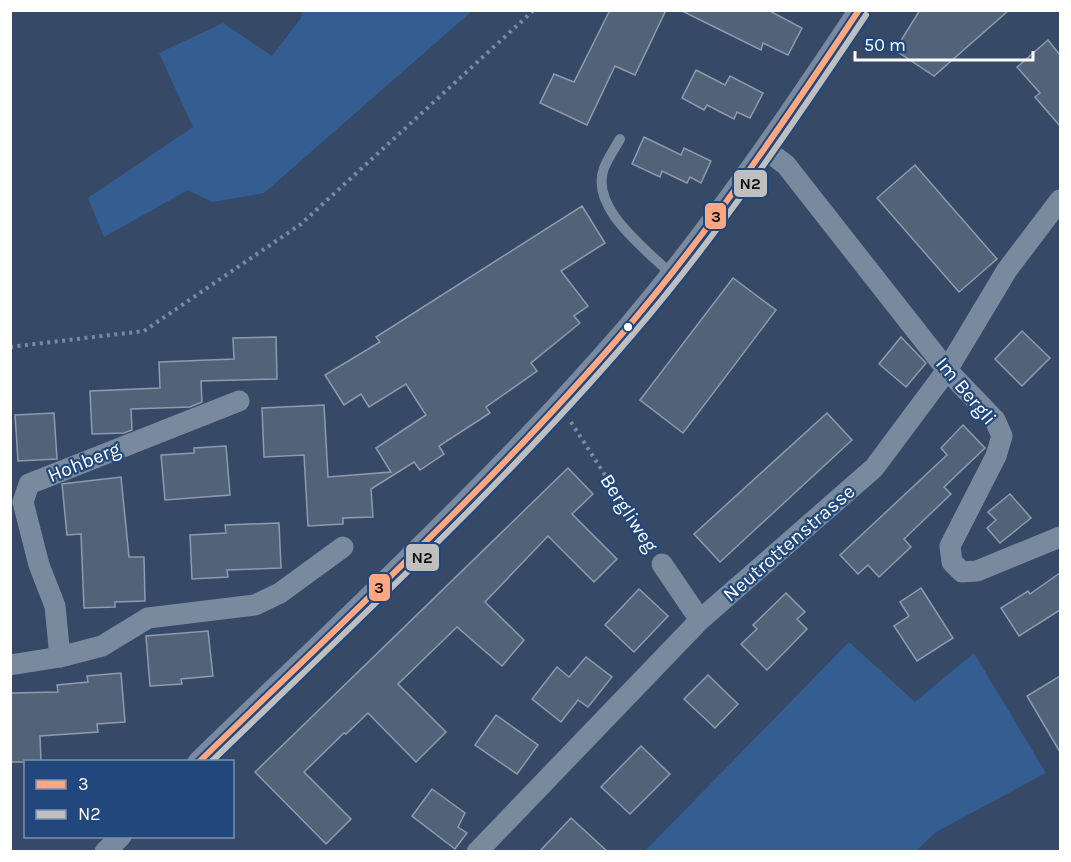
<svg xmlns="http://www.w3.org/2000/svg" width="1071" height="862" font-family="Karla,sans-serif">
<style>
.green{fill:#345d92}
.building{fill:#526279;stroke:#8e9bad;stroke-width:1.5}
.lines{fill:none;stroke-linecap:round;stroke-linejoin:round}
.path{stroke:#7a8a9e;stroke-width:4;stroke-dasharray:3 4.5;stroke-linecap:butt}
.lane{stroke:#7a8a9e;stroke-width:10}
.street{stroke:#7a8a9e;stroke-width:21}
.bus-1-casing{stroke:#21477c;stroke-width:10}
.bus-2-casing{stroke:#21477c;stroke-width:10}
.bus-1{stroke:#ffa780;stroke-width:6}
.bus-2{stroke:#bfbfbf;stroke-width:6}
.bus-dot{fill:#fff;stroke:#21477c;stroke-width:2}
.labels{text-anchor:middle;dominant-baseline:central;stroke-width:4.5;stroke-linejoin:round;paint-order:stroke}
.street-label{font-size:20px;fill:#fff;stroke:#21477c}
.line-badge{stroke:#21477c;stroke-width:2}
.pale-badge-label{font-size:16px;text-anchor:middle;font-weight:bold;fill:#111}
</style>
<rect width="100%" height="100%" fill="#364a67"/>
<g class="green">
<polygon points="302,10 472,11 264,193 212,202 188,190 104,237 88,198 193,127 159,53 223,23 272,56 301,18"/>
<polygon points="849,642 915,702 974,653 1046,773 936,832 916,851 645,851"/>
</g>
<g class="building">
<polygon points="610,10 666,10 635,75 615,66 587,125 540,103 554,74 574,82"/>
<polygon points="680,10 768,10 802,28 788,55 763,43 761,50"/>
<polygon points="920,10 1009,10 934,76 895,50"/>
<polygon points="1048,40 1060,55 1060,126 1035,97 1040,93 1017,67"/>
<polygon points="696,70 725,85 730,76 763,93 750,118 737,112 734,119 707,105 704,110 682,98"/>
<polygon points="644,137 681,155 684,148 711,161 701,183 690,177 687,183 662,171 660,177 632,164"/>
<polygon points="915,165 997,259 959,292 877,198"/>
<polygon points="582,206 605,243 561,271 588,306 574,316 580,323 531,363 537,371 486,407 490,413 439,446 444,454 420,470 414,462 371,489 373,517 343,518 343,524 308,526 304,455 264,457 262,408 324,405 328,477 391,472 376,448 426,415 406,384 369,407 361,394 344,405 325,375 380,342 376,337"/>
<polygon points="733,278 776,310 683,433 640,400"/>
<polygon points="1022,331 1050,358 1022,386 995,359"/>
<polygon points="276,337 277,379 201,381 202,402 190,407 131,409 132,430 124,433 92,434 90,391 160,388 159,362 234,359 233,338"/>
<polygon points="901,337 926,363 906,387 879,364"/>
<polygon points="54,413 57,459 18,461 15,415"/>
<polygon points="827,413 852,440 720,562 694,534"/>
<polygon points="963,425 985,448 944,487 951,494 904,539 911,547 879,577 868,565 858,574 840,555 947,455 941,448"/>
<polygon points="226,446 230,495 165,500 161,455 194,453 194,448"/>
<polygon points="568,468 593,494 572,514 617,559 594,582 548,536 485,602 524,640 502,666 457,627 398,684 446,732 416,762 368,713 346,734 344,733 304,772 351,819 326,844 255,772"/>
<polygon points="121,477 129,557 144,557 145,601 115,602 115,607 84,608 81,534 67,535 62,484"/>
<polygon points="1010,494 1031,518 1000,543 987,528 996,520 988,512"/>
<polygon points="279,523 281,568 227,570 228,577 192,579 190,535 226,533 225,525"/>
<polygon points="1060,573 1060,610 1019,636 1001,608 1028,591 1030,594"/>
<polygon points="921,588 953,638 917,661 894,626 909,616 900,602"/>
<polygon points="639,589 668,616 634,652 605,625"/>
<polygon points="786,593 805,612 797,619 807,629 767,670 741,644 757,629 753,625"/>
<polygon points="208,631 213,676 181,679 182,684 150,686 146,636"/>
<polygon points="586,657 612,677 588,707 578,700 561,722 532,699 557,667 569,677"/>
<polygon points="121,673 125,722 97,724 98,732 40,736 41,762 10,762 10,693 58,692 57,685 88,682 87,676"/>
<polygon points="708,675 738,704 715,728 684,699"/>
<polygon points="1060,676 1060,752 1027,696"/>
<polygon points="496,715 538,745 517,774 475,745"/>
<polygon points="641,746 670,774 630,814 601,787"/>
<polygon points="432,789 465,813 458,827 467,833 455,849 412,816"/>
<polygon points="571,818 608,852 539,852"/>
</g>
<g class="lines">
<g class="path">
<polyline points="10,347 144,331 301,224 534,10"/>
<polyline points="571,422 651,547"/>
</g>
<path class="lane" d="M620 139C615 148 608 158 604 168 589 208 646 249 671 274"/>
<g class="street">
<polyline points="766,150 786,165 947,370 995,420 1002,436 996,456 950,546 952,562 962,572 977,571 1060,537"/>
<polyline points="662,564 700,620"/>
<polyline points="60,657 55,606 39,565 23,502 29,484 239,401"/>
<polyline points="10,665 60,657 102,646 148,618 255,605 280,593 343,547"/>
<path d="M198 762C344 620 494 482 627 328 712 228 786 120 859 10"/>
<polyline points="105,852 121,836"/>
<polyline points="477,852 700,620 874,468 947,370 1007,270 1060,200"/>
</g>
<g class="bus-1-casing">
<path id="bus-1" d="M199 762C344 620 495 482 627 328 712 228 786 119 859 10"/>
</g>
<g class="bus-2-casing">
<path id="bus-2" d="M211 762C355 622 503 486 633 334 719 234 793 124 866 15"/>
</g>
<use href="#bus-1" class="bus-1"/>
<use href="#bus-2" class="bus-2"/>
</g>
<circle class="bus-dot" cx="628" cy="327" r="5"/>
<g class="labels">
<g class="street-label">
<text transform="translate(966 391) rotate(50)">Im Bergli</text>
<text transform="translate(84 462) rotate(-22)">Hohberg</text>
<text transform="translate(629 513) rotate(57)">Bergliweg</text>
<text transform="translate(789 543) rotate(-41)">Neutrottenstrasse</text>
</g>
</g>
<g class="line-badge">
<rect x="733" y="169" width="35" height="29" rx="6" fill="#bfbfbf"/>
<rect x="704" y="202" width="23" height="28" rx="6" fill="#ffa780"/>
<rect x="405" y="543" width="35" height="29" rx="6" fill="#bfbfbf"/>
<rect x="368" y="573" width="23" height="29" rx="6" fill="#ffa780"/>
</g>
<g class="pale-badge-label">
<text x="750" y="189">N2</text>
<text x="716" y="222">3</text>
<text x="422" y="563">N2</text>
<text x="379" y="593">3</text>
</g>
<rect width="1071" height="862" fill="none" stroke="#ffffff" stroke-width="24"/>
<rect x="24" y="760" width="210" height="78" fill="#21477c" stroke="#7a91b0" stroke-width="1.5"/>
<rect x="36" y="780" width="30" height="9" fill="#ffa780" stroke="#7a91b0" stroke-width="1.5"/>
<text x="78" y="790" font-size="18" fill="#ffffff">3</text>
<rect x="36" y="810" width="30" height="9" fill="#bfbfbf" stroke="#7a91b0" stroke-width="1.5"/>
<text x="78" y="820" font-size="18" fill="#ffffff">N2</text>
<path d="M855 51v9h178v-9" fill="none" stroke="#ffffff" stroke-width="3"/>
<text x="864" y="51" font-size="18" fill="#ffffff" stroke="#21477c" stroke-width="4.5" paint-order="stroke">50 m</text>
</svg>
